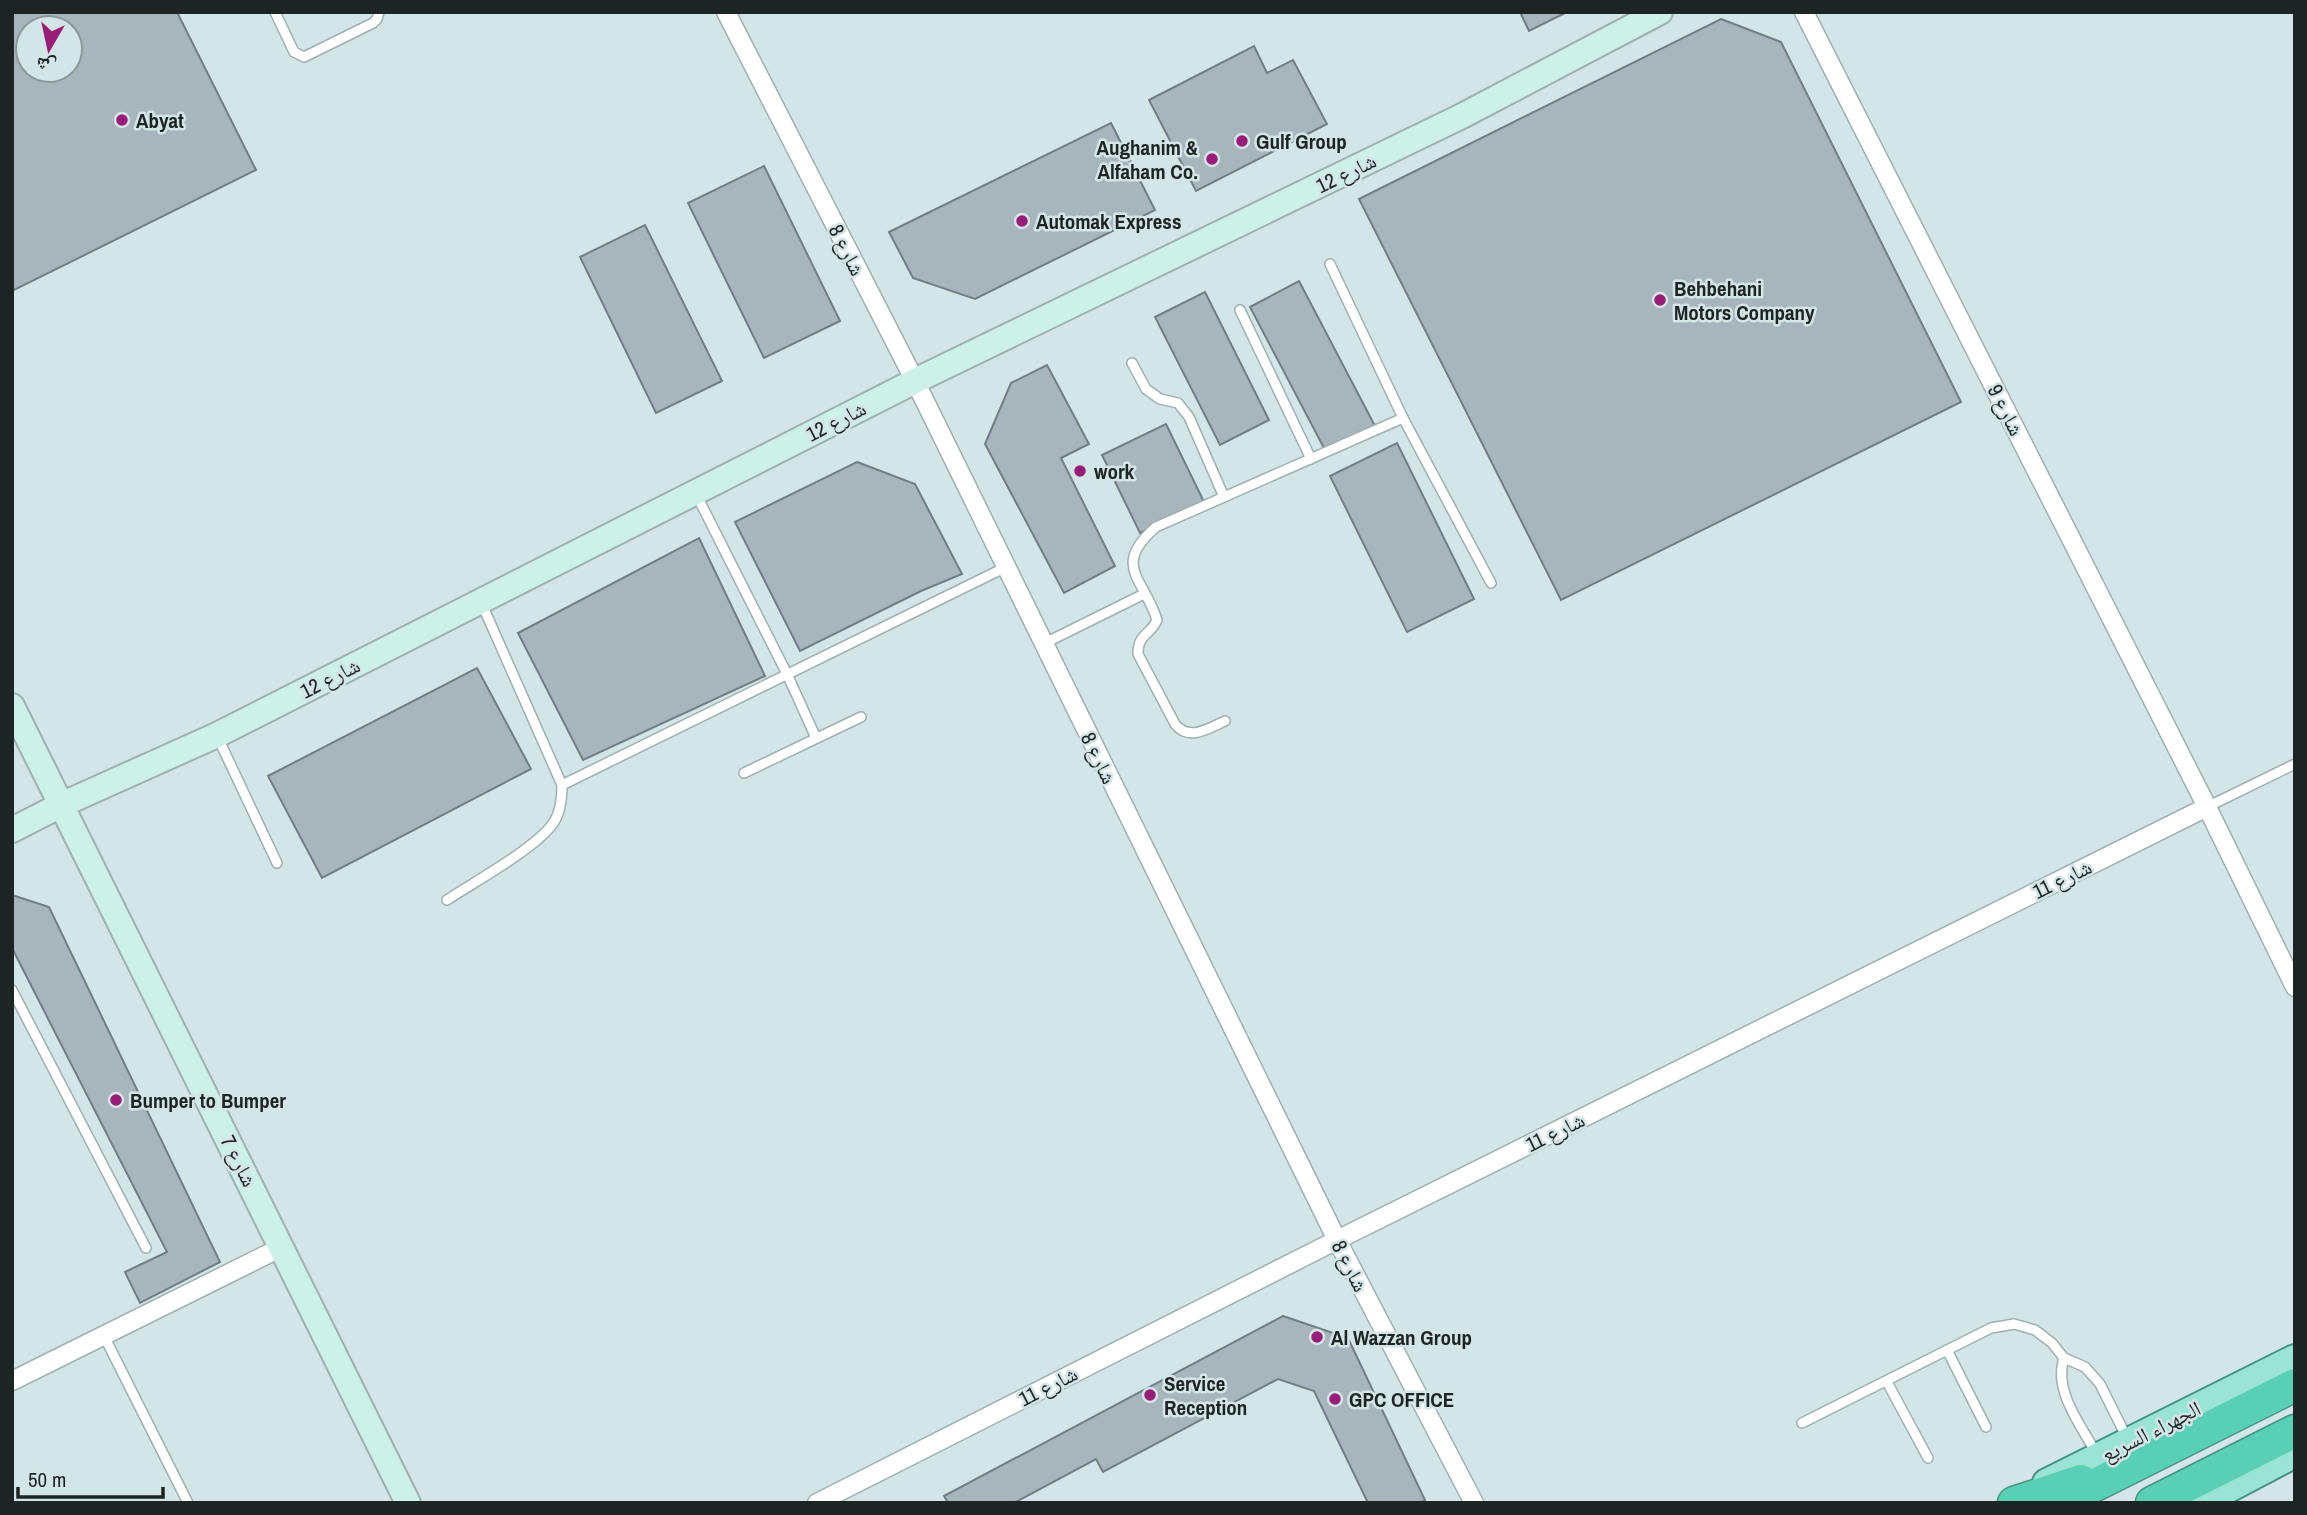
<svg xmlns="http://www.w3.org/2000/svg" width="2307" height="1515" font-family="'Archivo Narrow','Noto Naskh Arabic',sans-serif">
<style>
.building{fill:#a8b5bc;stroke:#717e85;stroke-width:2;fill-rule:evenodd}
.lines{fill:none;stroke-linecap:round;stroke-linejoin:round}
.lane-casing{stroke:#9fb0b1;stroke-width:12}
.street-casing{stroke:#9fb0b1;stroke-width:21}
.secondary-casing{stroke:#9fb0b1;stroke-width:28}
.primary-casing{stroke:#449482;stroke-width:32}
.highway-casing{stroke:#449482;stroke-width:35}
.lane{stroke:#fff;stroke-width:9}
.street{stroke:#fff;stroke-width:18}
.secondary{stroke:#cdf1e9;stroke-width:24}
.primary{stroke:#9be3d3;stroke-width:28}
.highway{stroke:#59d0b5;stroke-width:32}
.poi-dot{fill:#971d77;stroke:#d4e5e7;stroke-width:2.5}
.labels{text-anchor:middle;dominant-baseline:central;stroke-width:5;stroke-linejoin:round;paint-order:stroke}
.poi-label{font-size:21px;font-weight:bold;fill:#1d2424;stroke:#d4e5e7;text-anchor:start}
.street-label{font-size:21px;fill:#1d2424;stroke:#d4e5e7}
</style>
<rect width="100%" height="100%" fill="#d4e5e7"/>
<g class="building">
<path d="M12 12H177L256 170 12 291ZM28 28H70V70H28Z"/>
<polygon points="1520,12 1567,12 1529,31"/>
<polygon points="1721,19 1781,42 1961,402 1561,600 1359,199"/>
<polygon points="1254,46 1267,73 1293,60 1327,124 1196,191 1149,100"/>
<polygon points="1111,123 1155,210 975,299 913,278 889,232"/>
<polygon points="764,166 840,321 764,358 688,203"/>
<polygon points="645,225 722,381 656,413 580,257"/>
<polygon points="1299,281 1375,426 1326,452 1250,307"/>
<polygon points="1205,292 1269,420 1220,445 1155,317"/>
<polygon points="1047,365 1089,444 1061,458 1115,566 1064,593 985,444 1011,383"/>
<polygon points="1166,424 1204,502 1140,533 1102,455"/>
<polygon points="1397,443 1474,599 1407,632 1330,476"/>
<polygon points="857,462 915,484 962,574 921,591 800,651 735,522"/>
<polygon points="699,538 765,676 583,760 518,633"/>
<polygon points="477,668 531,769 322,878 268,776"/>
<polygon points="12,895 49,907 220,1262 140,1303 125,1272 167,1252 12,948"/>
<polygon points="1283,1316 1348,1338 1425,1500 1420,1503 1368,1503 1314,1391 1278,1379 1103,1472 1096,1459 1014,1503 948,1503 944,1496"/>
</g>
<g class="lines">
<g class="lane-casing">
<g id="lane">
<polyline points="275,12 294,52 304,57 373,23 377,19 379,12"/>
<polyline points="1330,264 1403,418 1491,583"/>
<polyline points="1240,310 1311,459"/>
<polyline points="1132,363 1146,389 1160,399 1178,403 1189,417 1224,497"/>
<polyline points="696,494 787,674 816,738"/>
<polyline points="1043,644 1144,594"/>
<path d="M1225 721C1209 728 1189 742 1175 724L1138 654C1138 633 1150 636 1157 620 1144 578 1111 566 1156 527L1403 418"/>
<polyline points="218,738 277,863"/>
<polyline points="744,773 861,717"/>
<polyline points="562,785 1006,567"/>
<polyline points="2207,807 2295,764"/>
<path d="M447 900C474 882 538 847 554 822 561 811 562 798 562 785L481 602"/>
<polyline points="12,990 146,1248"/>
<polyline points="104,1336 188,1503"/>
<polyline points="1947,1350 1986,1427"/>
<path d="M2064 1358C2053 1391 2081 1425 2096 1453"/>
<polyline points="1887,1382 1928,1458"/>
<polyline points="1802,1423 1991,1328 2014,1324 2035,1330 2052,1343 2064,1358 2085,1367 2100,1384 2128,1440"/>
</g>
</g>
<g class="street-casing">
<g id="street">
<polyline points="726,12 915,381 1337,1240 1474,1503"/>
<polyline points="1804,12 2207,807 2295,987"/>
<polyline points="12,1381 282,1247"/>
<polyline points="817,1503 1337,1240 2207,807"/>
</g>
</g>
<g class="secondary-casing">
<g id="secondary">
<polyline points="12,706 408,1503"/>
<polyline points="12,830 61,805 217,735 915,381 1462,116 1660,12"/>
</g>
</g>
<g class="primary-casing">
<g id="primary">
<polyline points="2047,1483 2295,1359"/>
<polyline points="2200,1503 2295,1453"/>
</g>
</g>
<g class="highway-casing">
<g id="highway">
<polyline points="2014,1503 2081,1481"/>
<polyline points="2059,1503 2295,1385"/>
<polyline points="2152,1503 2295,1431"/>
</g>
</g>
<use href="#lane" class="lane"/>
<use href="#street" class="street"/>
<use href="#secondary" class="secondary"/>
<use href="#primary" class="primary"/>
<use href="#highway" class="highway"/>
</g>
<g class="poi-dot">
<circle cx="122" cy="120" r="7"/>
<circle cx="1242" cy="141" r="7"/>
<circle cx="1212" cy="159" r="7"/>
<circle cx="1022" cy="221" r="7"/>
<circle cx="1660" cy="300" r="7"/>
<circle cx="1080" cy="471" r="7"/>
<circle cx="116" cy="1100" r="7"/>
<circle cx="1317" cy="1337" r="7"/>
<circle cx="1150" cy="1395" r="7"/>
<circle cx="1335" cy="1399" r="7"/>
</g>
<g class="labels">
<g class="poi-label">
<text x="136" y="120">Abyat</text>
<text x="1256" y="141">Gulf Group</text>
<text x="1198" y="147" text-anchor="end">Aughanim &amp;<tspan x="1198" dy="24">Alfaham Co.</tspan></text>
<text x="1036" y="221">Automak Express</text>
<text x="1674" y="288">Behbehani<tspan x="1674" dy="24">Motors Company</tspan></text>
<text x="1094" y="471">work</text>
<text x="130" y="1100">Bumper to Bumper</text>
<text x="1331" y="1337">Al Wazzan Group</text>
<text x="1164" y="1383">Service<tspan x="1164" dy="24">Reception</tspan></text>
<text x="1349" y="1399">GPC OFFICE</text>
</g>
<g class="street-label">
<text transform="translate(1346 173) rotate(-26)">شارع 12</text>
<text transform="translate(847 250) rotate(63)">شارع 8</text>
<text transform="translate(2006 410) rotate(63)">شارع 9</text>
<text transform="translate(836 421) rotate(-27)">شارع 12</text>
<text transform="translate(330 678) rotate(-27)">شارع 12</text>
<text transform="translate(1099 758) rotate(64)">شارع 8</text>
<text transform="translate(2062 879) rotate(-26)">شارع 11</text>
<text transform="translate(1555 1132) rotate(-26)">شارع 11</text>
<text transform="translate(239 1161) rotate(63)">شارع 7</text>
<text transform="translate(1350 1266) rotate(63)">شارع 8</text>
<text transform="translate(1048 1386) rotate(-27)">شارع 11</text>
<text transform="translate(2151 1431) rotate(-27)">الجهراء السريع</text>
</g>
</g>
<rect width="2307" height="1515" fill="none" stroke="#1d2424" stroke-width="28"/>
<g transform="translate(49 49) rotate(189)"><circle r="33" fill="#d4e5e7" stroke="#8b9899" stroke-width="2"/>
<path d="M0-5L12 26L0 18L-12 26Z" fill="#971d77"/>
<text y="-10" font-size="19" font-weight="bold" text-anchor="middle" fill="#1d2424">ش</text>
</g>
<path d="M18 1487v10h145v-10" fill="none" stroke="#1d2424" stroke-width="3.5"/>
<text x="28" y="1487" font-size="21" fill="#1d2424" stroke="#d4e5e7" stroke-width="5" paint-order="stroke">50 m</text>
</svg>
